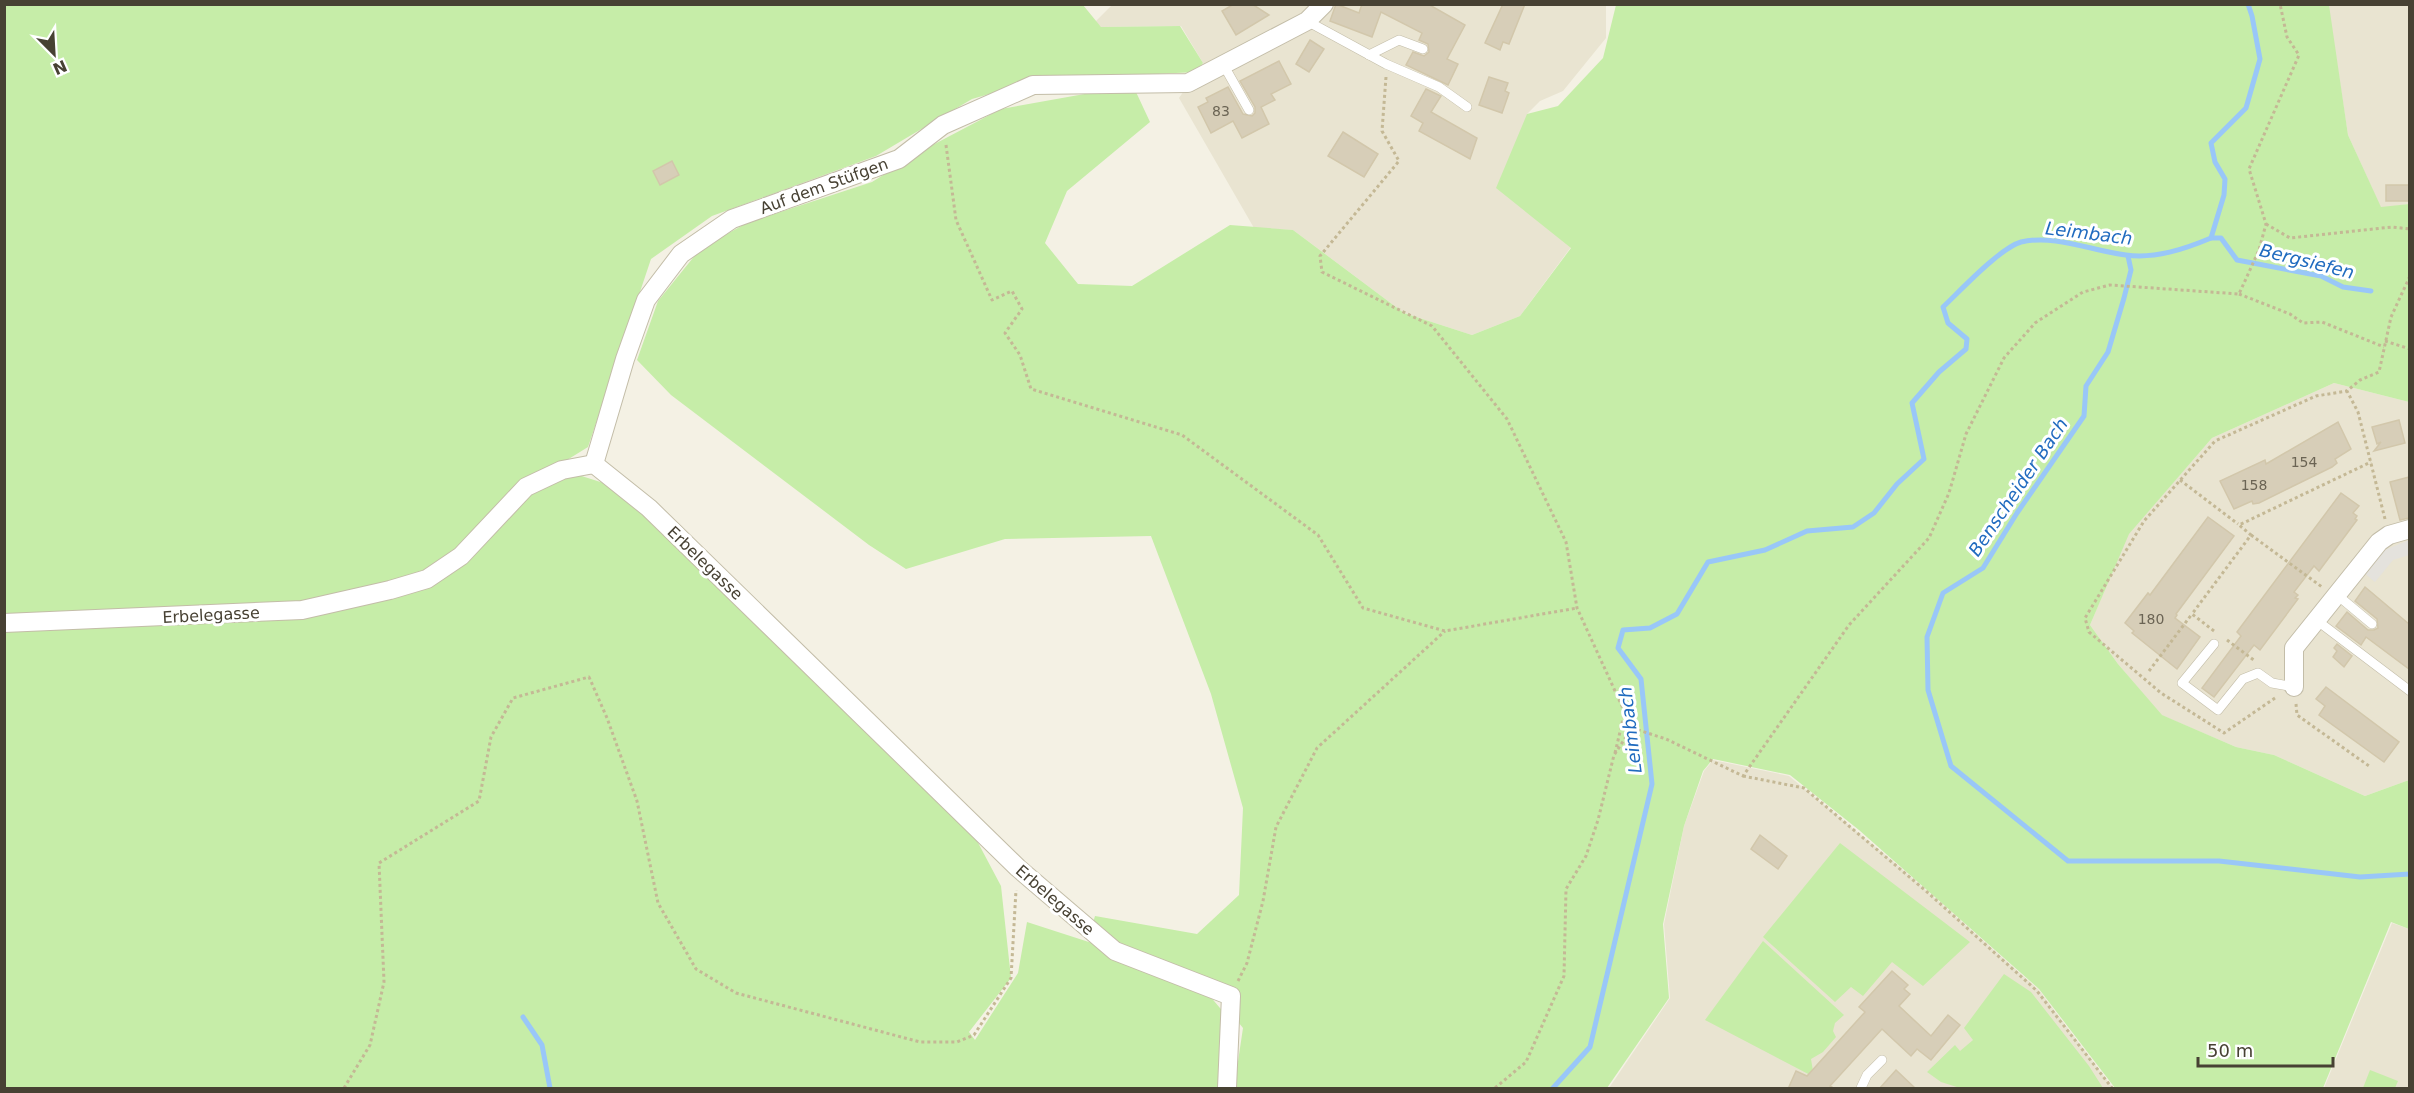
<svg xmlns="http://www.w3.org/2000/svg" width="2414" height="1093" font-family="'DejaVu Sans',sans-serif">
<style>
.residential{fill:#e9e4d1}
.green{fill:#c6eda8}
.parking{fill:#e4e2dd}
.lines{fill:none;stroke-linecap:round;stroke-linejoin:round}
.stream{stroke:#99c7f8;stroke-width:5}
.building{fill:#d7ceb8;stroke:#d2c7ab;stroke-width:1.5}
.lane-casing{stroke:#c3bda8;stroke-width:10}
.street-casing{stroke:#c3bda8;stroke-width:20}
.path{stroke:#c4b895;stroke-width:3;stroke-dasharray:3 3;stroke-linecap:butt}
.lane{stroke:#fff;stroke-width:9}
.street{stroke:#fff;stroke-width:18}
.labels{text-anchor:middle;dominant-baseline:central;stroke-width:6;stroke-linejoin:round;paint-order:stroke}
.number-label{font-size:14px;fill:#6b6454}
.street-label{font-size:16px;fill:#474133;stroke:#fff}
.water-label{font-size:18px;font-style:italic;fill:#206bbf;stroke:#fff}
</style>
<rect width="100%" height="100%" fill="#f4f1e4"/>
<g class="residential">
<polygon points="1113,4 1606,5 1606,38 1563,91 1540,101 1527,114 1571,247 1520,316 1472,335 1404,313 1293,230 1254,228 1179,98 1203,63 1181,26 1101,27 1095,22"/>
<polygon points="2328,5 2409,5 2409,204 2381,208 2348,135"/>
<polygon points="2334,383 2409,402 2409,780 2365,796 2274,755 2236,747 2161,715 2118,664 2090,625 2128,534 2212,438"/>
<polygon points="1713,760 1789,776 1895,863 2039,990 2113,1088 1609,1088 1670,998 1664,924 1684,826 1704,771"/>
<polygon points="2392,923 2409,929 2409,1088 2324,1088"/>
</g>
<g class="green">
<polygon points="4,5 1083,5 1101,27 1180,26 1203,63 1196,72 1038,80 972,99 876,156 712,216 651,259 588,447 525,486 460,552 425,576 303,605 5,615"/>
<polygon points="1616,5 2329,5 2348,135 2381,207 2409,204 2409,402 2334,383 2212,438 2129,534 2090,625 2118,664 2162,715 2236,747 2274,755 2365,796 2409,780 2409,929 2391,922 2323,1088 2115,1088 2039,989 1859,830 1790,775 1713,759 1703,771 1684,826 1663,924 1669,998 1607,1088 1234,1088 1243,1028 1211,989 1091,929 1095,916 1197,934 1239,895 1243,808 1211,694 1151,536 1005,539 906,569 869,545 671,395 637,360 658,301 701,248 747,223 872,182 927,148 1001,109 1090,93 1136,92 1150,122 1067,191 1045,243 1078,284 1132,286 1230,225 1293,230 1404,313 1472,335 1520,316 1571,248 1496,188 1527,114 1558,106 1603,58"/>
<polygon points="569,472 613,486 646,513 975,837 1001,886 1011,978 969,1032 975,1040 1018,973 1027,922 1095,944 1209,995 1225,1014 1222,1088 5,1088 5,628 305,617 427,580 527,491"/>
<polygon points="1840,843 1970,942 1923,986 1892,962 1863,996 1851,987 1835,1002 1763,937"/>
<polygon points="1763,941 1844,1015 1835,1023 1833,1031 1836,1037 1823,1052 1811,1059 1814,1077 1705,1020"/>
<polygon points="2004,974 2031,992 2089,1066 2103,1088 1960,1088 1941,1082 1927,1072 1955,1045 1960,1051 1973,1040 1964,1028"/>
<polygon points="2370,1070 2398,1081 2395,1088 2363,1088"/>
</g>
<polygon class="parking" points="2409,540 2409,555 2393,560 2375,582 2363,572 2385,550"/>
<g class="lines">
<g class="stream">
<polyline points="2211,238 2221,238 2237,260 2321,276 2343,287 2371,291"/>
<polyline points="2128,256 2131,270 2124,298 2108,352 2086,386 2084,416 2017,513 1983,568 1943,593 1927,637 1928,690 1951,766 2068,861 2219,861 2360,877 2410,874"/>
<polyline points="523,1017 542,1045 550,1088"/>
<path d="M1553 1088 1590 1047 1652 784 1641 679 1618 648 1623 630 1650 628 1677 614 1708 562 1765 550 1807 531 1853 527 1874 513 1897 484 1924 459 1912 403 1939 372 1966 349 1967 339 1948 323 1943 307C1960 291 2000 248 2021 242 2055 234 2092 251 2126 255 2155 259 2185 249 2211 238L2224 195 2225 179 2215 162 2211 143 2246 108 2260 59 2252 16 2248 4"/>
</g>
</g>
<g class="building">
<polygon points="1234,4 1252,4 1269,15 1236,35 1222,11"/>
<polygon points="1336,4 1359,13 1362,4 1428,4 1465,25 1447,59 1458,64 1448,85 1406,65 1413,52 1424,56 1429,52 1428,44 1419,40 1422,33 1381,12 1372,37 1330,21"/>
<polygon points="1503,4 1525,4 1509,44 1503,42 1500,50 1485,43"/>
<polygon points="1310,40 1324,49 1309,72 1296,64"/>
<polygon points="1279,61 1291,84 1271,94 1275,100 1261,107 1269,124 1242,138 1233,121 1211,133 1198,107 1208,102 1206,98 1228,87 1243,114 1252,116 1255,113 1255,107 1240,81"/>
<polygon points="1489,77 1508,83 1505,91 1509,93 1502,113 1479,105"/>
<polygon points="1426,89 1441,96 1431,112 1477,138 1470,159 1419,131 1423,123 1411,116"/>
<polygon points="1343,132 1378,154 1364,177 1328,156"/>
<polygon points="672,161 679,175 660,185 653,171"/>
<rect x="2386" y="185" width="23" height="16"/>
<polygon points="2399,420 2405,443 2374,451 2381,442 2377,444 2372,427"/>
<polygon points="2338,422 2351,449 2335,459 2337,463 2332,467 2259,503 2253,504 2252,501 2234,509 2220,481 2265,460 2266,464"/>
<polygon points="2409,477 2409,518 2400,520 2390,482"/>
<polygon points="2341,493 2359,506 2353,513 2357,516 2355,519 2357,520 2319,571 2314,566 2294,592 2298,595 2295,598 2298,599 2260,650 2254,645 2214,697 2202,688 2241,636 2237,632"/>
<polygon points="2208,517 2234,536 2176,614 2177,615 2175,618 2200,637 2177,669 2132,633 2134,631 2125,623 2148,593 2150,595"/>
<polygon points="2365,587 2409,624 2409,669 2366,637 2361,645 2336,626 2347,612 2368,630 2374,630 2378,628 2377,619 2355,601"/>
<polygon points="2337,644 2352,656 2344,667 2333,657 2337,651 2334,648"/>
<polygon points="2326,687 2399,742 2384,762 2319,715 2325,706 2316,699"/>
<polygon points="1760,835 1787,856 1778,869 1751,849"/>
<polygon points="1892,971 1908,985 1904,989 1910,994 1899,1006 1931,1036 1948,1015 1960,1025 1931,1060 1917,1049 1911,1056 1882,1029 1830,1086 1835,1089 1788,1089 1796,1071 1807,1076 1865,1012 1859,1007"/>
<polygon points="1896,1070 1916,1089 1879,1089"/>
</g>
<g class="lines">
<g class="lane-casing">
<g id="lane">
<polyline points="1307,21 1386,64 1439,87 1467,107"/>
<polyline points="1369,55 1399,40 1423,49"/>
<polyline points="1223,64 1249,110"/>
<polyline points="2336,594 2372,624"/>
<polyline points="2315,619 2410,691"/>
<polyline points="2214,644 2182,683 2218,710 2243,679 2258,673 2272,683 2294,687"/>
<polyline points="1861,1088 1867,1075 1882,1060"/>
</g>
</g>
<g class="street-casing">
<g id="street">
<polyline points="594,464 625,359 646,300 681,254 732,219 899,159 943,125 1033,85 1188,83 1307,21 1324,4"/>
<polyline points="4,623 302,610 390,590 427,579 461,556 526,487 562,470 594,464 649,508 1018,868 1115,951 1231,996 1227,1088"/>
<polyline points="2294,687 2294,648 2379,542 2389,535 2410,529"/>
</g>
</g>
<g class="path">
<polyline points="1386,77 1382,131 1399,161 1320,256 1322,272 1432,326 1507,419 1566,542 1577,608 1632,728 1614,755 1598,820 1586,856 1566,889 1564,976 1526,1062 1495,1088"/>
<polyline points="946,145 956,220 992,300 1012,291 1022,309 1005,333 1020,355 1031,389 1182,435 1318,535 1363,608 1445,631 1577,608"/>
<polyline points="2266,224 2290,238 2392,227 2410,229"/>
<polyline points="2239,294 2290,314 2303,323 2322,322 2384,347"/>
<polyline points="2385,341 2410,349"/>
<polyline points="2180,480 2238,524"/>
<polyline points="2385,519 2358,412 2347,391 2360,380 2379,372 2391,317 2410,276"/>
<polyline points="2251,535 2322,587"/>
<polyline points="2214,631 2192,614 2251,535 2239,525 2371,462"/>
<polyline points="2227,640 2255,661"/>
<polyline points="2149,671 2192,614"/>
<polyline points="2275,698 2224,733 2161,693 2089,632 2085,618 2144,521 2215,441 2316,396 2347,391"/>
<polyline points="2296,704 2297,715 2369,766"/>
<polyline points="1632,728 1666,739 1743,776 1849,625 1929,538 1949,493 1966,434 2004,358 2035,323 2083,292 2110,285 2239,294 2259,250 2266,224 2249,169 2299,55 2287,37 2280,4"/>
<polyline points="1615,753 1624,715"/>
<polyline points="1743,776 1804,788 1926,891 2037,991 2112,1088"/>
<polyline points="1238,981 1247,963 1263,901 1276,827 1317,748 1445,631"/>
<polyline points="344,1088 370,1045 384,982 379,863 479,801 491,737 513,698 589,677 607,718 637,801 658,903 696,969 736,993 920,1042 957,1042 974,1035 1011,978 1016,890"/>
</g>
<use href="#lane" class="lane"/>
<use href="#street" class="street"/>
</g>
<g class="labels">
<g class="number-label">
<text x="1221" y="111">83</text>
<text x="2304" y="462">154</text>
<text x="2254" y="485">158</text>
<text x="2151" y="619">180</text>
</g>
<g class="street-label">
<text transform="translate(824 186) rotate(-20)">Auf dem Stüfgen</text>
<text transform="translate(705 563) rotate(44)">Erbelegasse</text>
<text transform="translate(211 615) rotate(-3)">Erbelegasse</text>
<text transform="translate(1055 900) rotate(41)">Erbelegasse</text>
</g>
<g class="water-label">
<text transform="translate(2089 233) rotate(7)">Leimbach</text>
<text transform="translate(2307 261) rotate(14)">Bergsiefen</text>
<text transform="translate(2018 487) rotate(-56)">Benscheider Bach</text>
<text transform="translate(1630 730) rotate(-97)">Leimbach</text>
</g>
</g>
<rect width="2414" height="1093" fill="none" stroke="#474133" stroke-width="12"/>
<g transform="translate(54 54) rotate(156)" stroke="#ffffff" stroke-width="4.5" paint-order="stroke">
<path d="M0-4.5L10 22L0 15L-10 22Z" fill="#474133"/>
<text y="-9" font-size="16" font-weight="bold" text-anchor="middle" fill="#474133">N</text>
</g>
<path d="M2198 1057v9h135v-9" fill="none" stroke="#474133" stroke-width="3"/>
<text x="2207" y="1057" font-size="18" fill="#474133" stroke="#ffffff" stroke-width="4.5" paint-order="stroke">50 m</text>
</svg>
